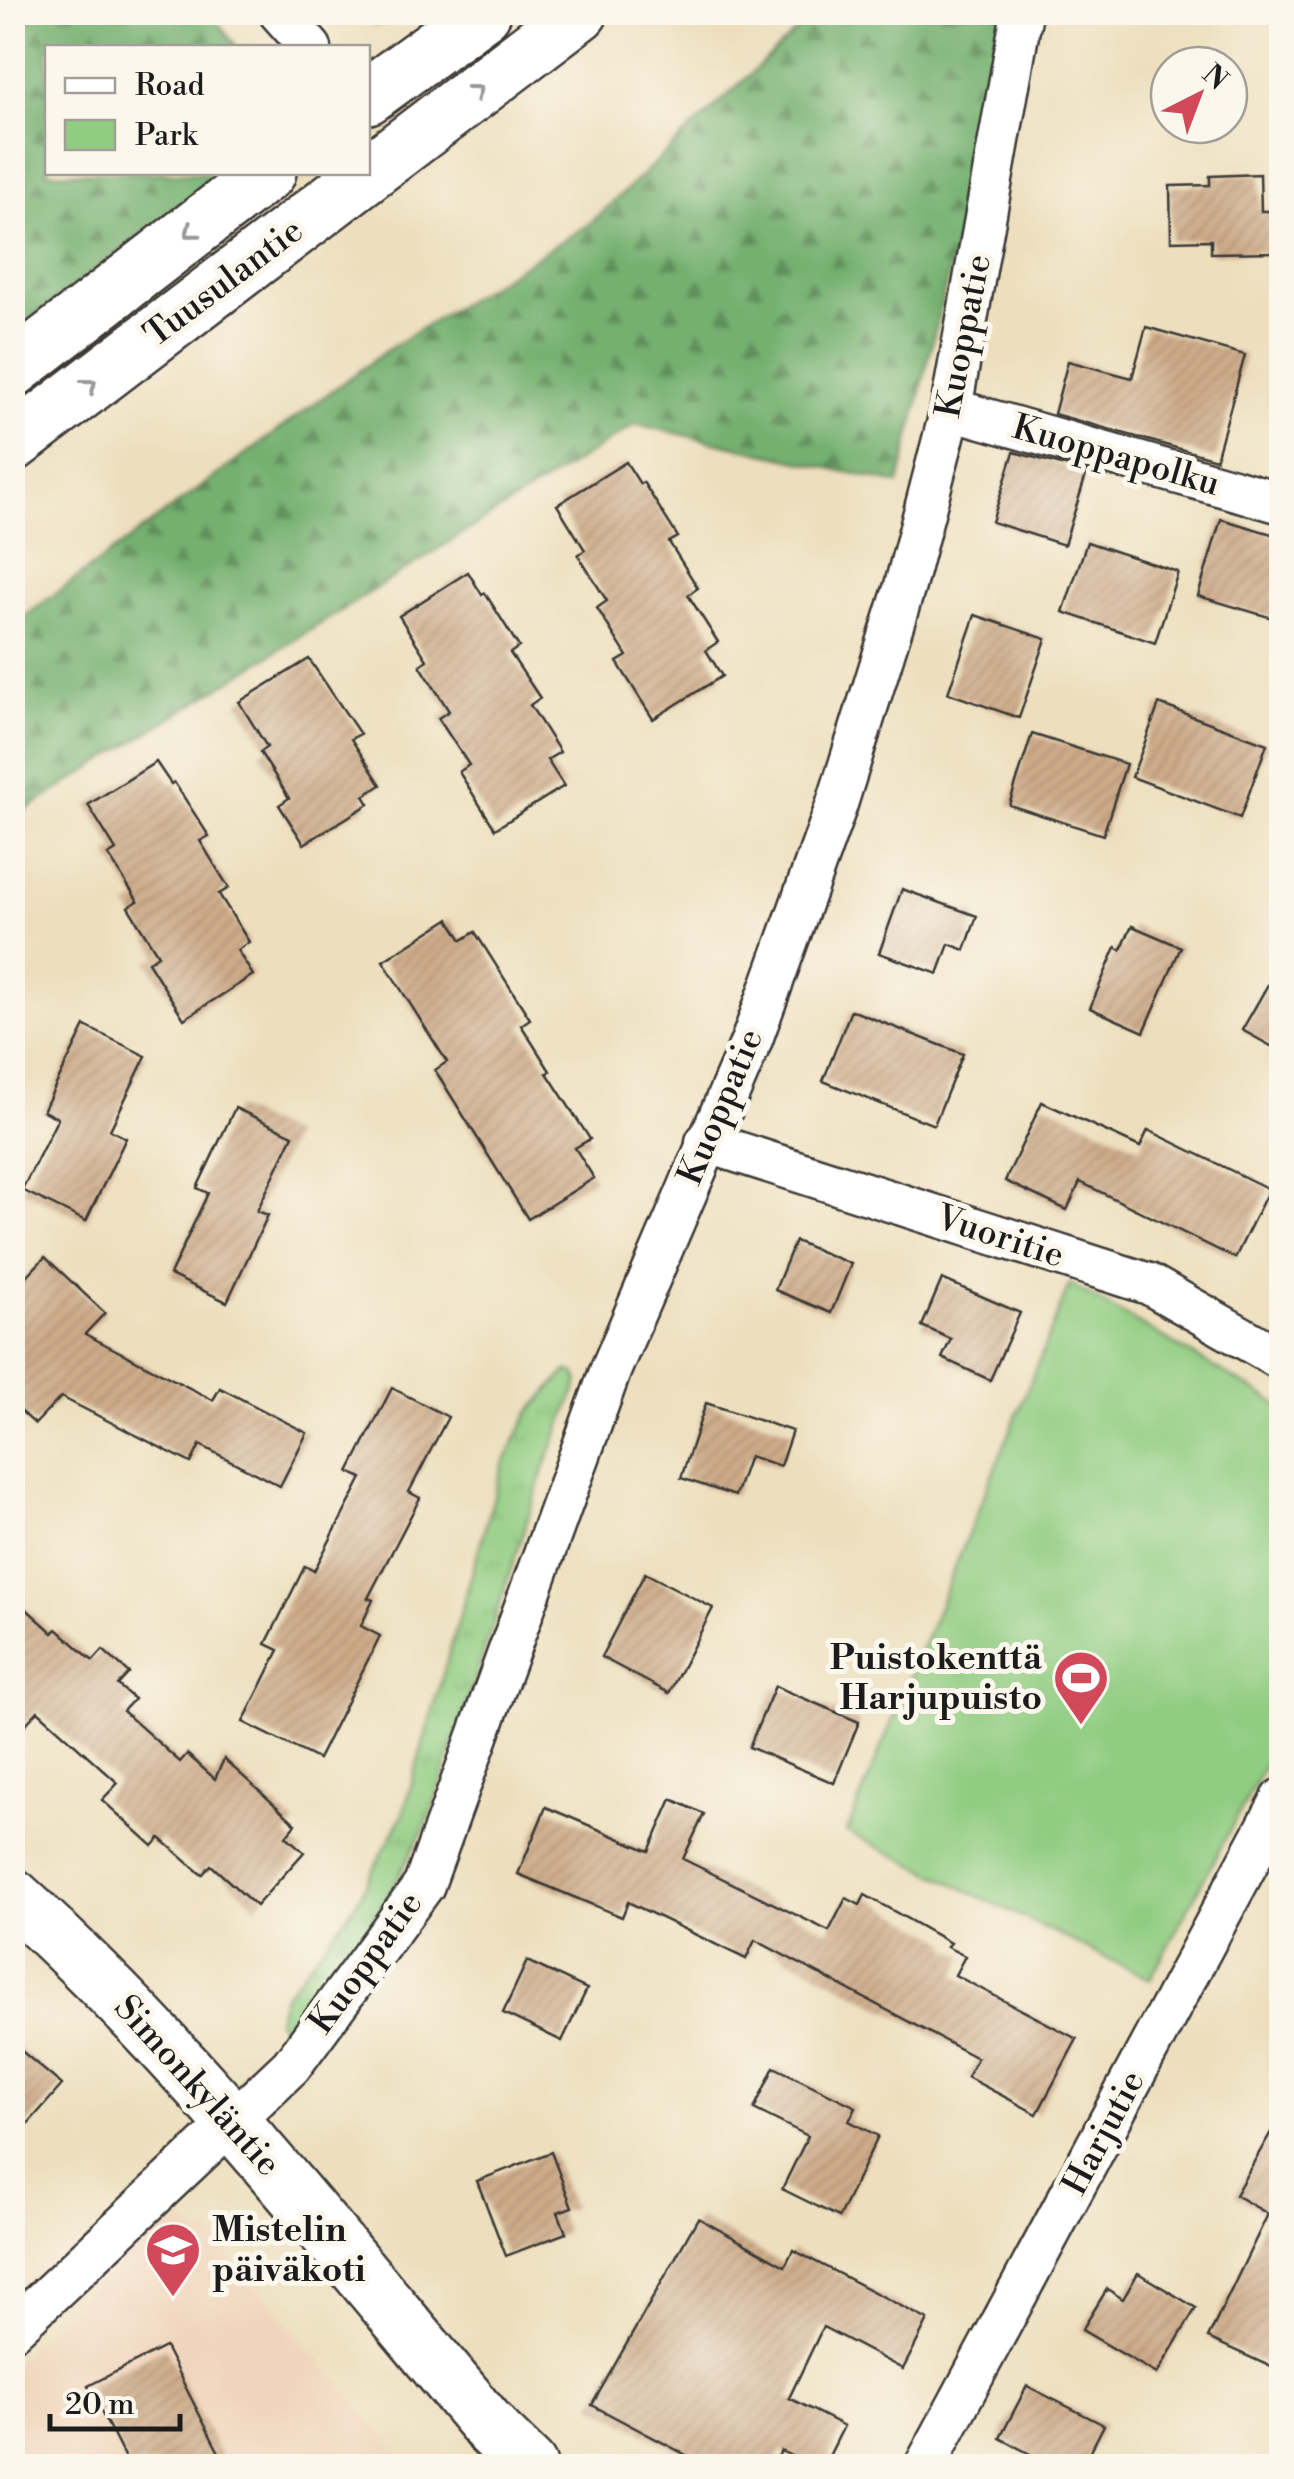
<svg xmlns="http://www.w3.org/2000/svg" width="1294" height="2479" font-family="'Libre Bodoni',serif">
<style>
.built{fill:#f0d5bc}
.grass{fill:url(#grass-tufts);stroke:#56744e;stroke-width:2.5}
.forest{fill:url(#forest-firs);stroke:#486646;stroke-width:2.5}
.park{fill:#90cc81;stroke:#56744e;stroke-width:2.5}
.building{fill:url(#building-hatch)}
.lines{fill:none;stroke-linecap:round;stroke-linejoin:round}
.street-casing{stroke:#3b3934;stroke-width:45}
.secondary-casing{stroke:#3b3934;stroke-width:60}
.street{stroke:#fff;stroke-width:40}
.secondary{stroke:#fff;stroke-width:55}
.oneway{stroke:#999}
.labels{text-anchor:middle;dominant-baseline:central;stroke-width:10;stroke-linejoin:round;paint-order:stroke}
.street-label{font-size:35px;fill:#1c1c1c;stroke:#fbf7ec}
.poi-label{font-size:35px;font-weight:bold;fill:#1c1c1c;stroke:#fbf7ec;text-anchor:end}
</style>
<defs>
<pattern id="grass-tufts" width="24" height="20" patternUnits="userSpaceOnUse" patternTransform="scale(2.5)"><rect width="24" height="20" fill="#90cc81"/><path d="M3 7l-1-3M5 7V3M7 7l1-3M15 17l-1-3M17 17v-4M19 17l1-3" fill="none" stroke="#7caf6f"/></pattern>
<pattern id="forest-firs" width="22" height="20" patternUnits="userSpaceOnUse" patternTransform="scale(2.5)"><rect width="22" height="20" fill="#74b06f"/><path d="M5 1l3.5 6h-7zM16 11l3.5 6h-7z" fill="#5e8e5a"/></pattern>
<pattern id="building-hatch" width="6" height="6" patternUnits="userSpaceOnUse" patternTransform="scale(2.5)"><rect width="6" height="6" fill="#ceac8a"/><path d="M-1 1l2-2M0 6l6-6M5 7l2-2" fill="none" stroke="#b09376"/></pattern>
</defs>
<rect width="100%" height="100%" fill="#fbf7ec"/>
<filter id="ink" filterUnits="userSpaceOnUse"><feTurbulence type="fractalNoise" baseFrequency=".01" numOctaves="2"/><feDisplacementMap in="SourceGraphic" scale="20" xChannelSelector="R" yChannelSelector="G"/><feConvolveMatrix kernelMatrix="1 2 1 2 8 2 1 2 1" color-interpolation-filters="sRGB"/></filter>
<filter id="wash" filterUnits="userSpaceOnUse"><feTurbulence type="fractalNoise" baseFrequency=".0048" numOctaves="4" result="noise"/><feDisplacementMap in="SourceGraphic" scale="40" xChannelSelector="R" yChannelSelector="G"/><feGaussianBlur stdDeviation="2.25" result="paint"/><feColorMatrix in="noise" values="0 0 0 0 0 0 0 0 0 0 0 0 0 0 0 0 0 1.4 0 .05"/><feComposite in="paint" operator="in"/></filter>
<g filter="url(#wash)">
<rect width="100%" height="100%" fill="#eddfbe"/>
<polygon class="built" points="174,2222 211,2234 410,2466 13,2466 13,2363 145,2236"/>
<polygon class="grass" points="567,1371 575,1373 579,1382 544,1469 429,1819 379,1914 289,2035 277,2021 283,1997 355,1905 403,1814 503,1465 529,1413"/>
<g class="forest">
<polygon points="13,12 210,13 237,47 48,48 48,172 217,173 213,180 13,332"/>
<polygon points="362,13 442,13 373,25"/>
<polygon points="816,13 1010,13 899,484 636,424 13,818 13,625 393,346 592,222"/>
</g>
<polygon class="park" points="1070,1284 1281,1406 1281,1735 1150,1979 847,1832"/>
<g id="blocks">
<g class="building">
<polygon points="1260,174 1261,211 1282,211 1282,252 1211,253 1211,240 1171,241 1170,186 1210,185 1210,176"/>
<polygon points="1146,327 1245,355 1216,459 1054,414 1068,361 1132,378"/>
<polygon points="1014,452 1087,472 1064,545 992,522"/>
<polygon points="626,462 640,484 643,482 678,537 669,542 698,588 688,595 718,642 706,650 722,676 653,719 617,662 627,656 597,608 607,601 578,555 585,550 557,505"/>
<polygon points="1221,519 1282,537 1282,621 1198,596"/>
<polygon points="1087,542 1178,572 1155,643 1063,612"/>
<polygon points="468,572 482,595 485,593 519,647 510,653 540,698 530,705 560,752 547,760 564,786 495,829 459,772 469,765 438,718 449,711 420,665 427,660 399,616"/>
<polygon points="975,615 1046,639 1019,718 948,693"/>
<polygon points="309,659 360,734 351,739 381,785 364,796 369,804 304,844 279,805 289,798 260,752 267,747 239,702"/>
<polygon points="1159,704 1267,744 1240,818 1132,777"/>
<polygon points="1032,734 1126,764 1103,835 1009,805"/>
<polygon points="156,762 171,784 174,782 209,836 200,841 229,888 219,894 249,942 237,950 253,975 184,1019 148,962 158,955 128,907 138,901 108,855 116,850 88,805"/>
<polygon points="902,889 977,916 965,950 949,944 938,974 879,953"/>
<polygon points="449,919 462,940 475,932 530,1019 521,1025 550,1071 547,1073 590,1139 575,1148 594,1178 528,1219 435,1070 447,1062 383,961"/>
<polygon points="1132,926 1181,947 1144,1032 1090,1008 1116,947 1121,950"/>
<polygon points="1282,960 1282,1052 1242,1030"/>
<polygon points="851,1010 963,1054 934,1125 823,1081"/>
<polygon points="85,1026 146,1056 110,1130 126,1138 86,1221 22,1190 58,1118 43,1111"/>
<polygon points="1042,1102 1140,1147 1148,1130 1269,1189 1235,1258 1080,1182 1067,1210 1005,1181"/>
<polygon points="235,1108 293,1135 257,1211 268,1215 227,1302 170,1275 208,1193 197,1188"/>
<polygon points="795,1241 851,1264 831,1313 775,1290"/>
<polygon points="45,1257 105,1313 85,1334 213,1400 220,1388 307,1433 280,1486 200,1445 191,1463 61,1397 35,1424 12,1403 12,1292"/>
<polygon points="942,1279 1020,1313 990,1380 942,1358 951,1339 922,1326"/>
<polygon points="392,1388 448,1417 409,1492 420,1498 368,1598 373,1600 361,1626 380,1636 318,1759 243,1722 279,1650 266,1644 305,1566 314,1571 362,1478 349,1472"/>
<polygon points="706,1403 792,1431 780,1466 749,1456 735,1496 681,1478"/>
<polygon points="645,1573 713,1608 669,1693 601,1657"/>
<polygon points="12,1596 53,1633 57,1629 93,1661 103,1650 129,1673 118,1685 134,1699 123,1711 180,1762 187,1754 215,1779 224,1759 296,1824 286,1836 304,1852 256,1906 211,1865 202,1875 160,1838 153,1846 102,1800 118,1783 38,1711 12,1739"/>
<polygon points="775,1686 859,1722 834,1783 749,1747"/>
<polygon points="672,1799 704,1814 683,1859 829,1931 846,1898 860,1905 865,1895 950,1943 947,1947 965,1956 955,1975 1077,2039 1037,2114 967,2077 977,2058 755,1940 746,1959 628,1902 622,1917 518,1874 546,1807 649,1851"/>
<polygon points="527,1961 587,1989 562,2041 503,2013"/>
<polygon points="12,2043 62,2085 12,2142"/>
<polygon points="774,2067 856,2107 849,2121 878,2136 839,2217 782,2189 808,2136 754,2109"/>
<polygon points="1282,2113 1282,2372 1208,2338 1268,2214 1235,2195"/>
<polygon points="551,2152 572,2207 558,2212 566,2233 506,2256 477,2181"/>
<polygon points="698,2218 785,2266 793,2250 928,2320 903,2369 823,2327 789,2398 844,2426 824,2466 811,2466 781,2451 773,2466 707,2466 592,2405"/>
<polygon points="1138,2273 1196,2308 1157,2374 1082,2330 1107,2289 1123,2299"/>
<polygon points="165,2347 213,2441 226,2466 129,2466 88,2386"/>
<polygon points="1027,2386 1104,2425 1083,2466 1024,2466 1030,2454 1000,2438"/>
</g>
</g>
</g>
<g filter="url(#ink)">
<use href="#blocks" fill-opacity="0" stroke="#3b3934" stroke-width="2.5"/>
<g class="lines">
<g class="street-casing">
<g id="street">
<polyline points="279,12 311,48"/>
<polyline points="951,409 1282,503"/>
<polyline points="706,1142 1149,1284 1282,1360"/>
<polyline points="12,2330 291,2066 424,1885 611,1369 751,1042 836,807 905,586 951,409 1022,12"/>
<polyline points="925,2466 1282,1799"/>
</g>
</g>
<g class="secondary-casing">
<g id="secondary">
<polyline points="368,96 483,12"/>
<polyline points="12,370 268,172"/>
<polyline points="12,444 580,12"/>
<path d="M12 1896C191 2057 338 2248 493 2431L529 2466"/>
</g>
</g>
<use href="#street" class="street"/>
<use href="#secondary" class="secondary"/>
</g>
<defs><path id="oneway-chevron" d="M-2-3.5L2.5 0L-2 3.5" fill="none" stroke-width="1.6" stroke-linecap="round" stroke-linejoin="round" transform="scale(2.5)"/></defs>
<g class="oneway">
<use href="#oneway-chevron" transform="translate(476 91) rotate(-37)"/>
<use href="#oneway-chevron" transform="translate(191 232) rotate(142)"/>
<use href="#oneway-chevron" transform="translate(90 385) rotate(-37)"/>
</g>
</g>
<defs>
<g id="stadium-pin" transform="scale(2.875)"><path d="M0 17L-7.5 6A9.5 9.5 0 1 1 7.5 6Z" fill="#d1495b" stroke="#fbf7ec"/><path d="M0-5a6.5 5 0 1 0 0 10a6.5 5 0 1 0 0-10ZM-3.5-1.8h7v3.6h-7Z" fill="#fff"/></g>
<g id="school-pin" transform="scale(2.875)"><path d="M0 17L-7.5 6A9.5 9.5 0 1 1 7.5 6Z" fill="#d1495b" stroke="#fbf7ec"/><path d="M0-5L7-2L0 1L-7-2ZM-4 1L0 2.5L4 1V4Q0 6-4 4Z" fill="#fff"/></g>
</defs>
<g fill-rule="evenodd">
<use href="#stadium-pin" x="1081" y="1678"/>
<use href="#school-pin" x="173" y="2250"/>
</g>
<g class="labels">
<g class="street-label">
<text transform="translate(224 283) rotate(-37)">Tuusulantie</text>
<text transform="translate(964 336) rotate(-79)">Kuoppatie</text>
<text transform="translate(1116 456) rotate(16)">Kuoppapolku</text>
<text transform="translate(721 1107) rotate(-67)">Kuoppatie</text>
<text transform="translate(1000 1237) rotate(18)">Vuoritie</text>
<text transform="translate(366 1963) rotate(-54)">Kuoppatie</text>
<text transform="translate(197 2086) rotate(48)">Simonkyläntie</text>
<text transform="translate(1104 2133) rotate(-62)">Harjutie</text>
</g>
<g class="poi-label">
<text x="1042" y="1658">Puistokenttä<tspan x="1042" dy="40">Harjupuisto</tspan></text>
<text x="212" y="2230" text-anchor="start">Mistelin<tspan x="212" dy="40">päiväkoti</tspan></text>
</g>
</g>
<rect width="1294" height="2479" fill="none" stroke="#fbf7ec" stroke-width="50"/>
<rect x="45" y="45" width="325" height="130" fill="#fbf7ec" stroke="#a29f99" stroke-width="2.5"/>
<rect x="65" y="78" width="50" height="15" fill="#ffffff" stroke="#a29f99" stroke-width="2.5"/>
<text x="135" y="95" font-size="30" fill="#1c1c1c">Road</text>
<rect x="65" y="120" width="50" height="30" fill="#90cc81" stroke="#a29f99" stroke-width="2.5"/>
<text x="135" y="145" font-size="30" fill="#1c1c1c">Park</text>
<g transform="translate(1199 95) rotate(42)"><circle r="48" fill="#fbf7ec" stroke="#a29f99" stroke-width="2.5"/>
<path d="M0-8L18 38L0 25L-18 38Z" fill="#d1495b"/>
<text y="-15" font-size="28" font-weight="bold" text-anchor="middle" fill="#1c1c1c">N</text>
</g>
<path d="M50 2414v15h130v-15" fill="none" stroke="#1c1c1c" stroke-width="5"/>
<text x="65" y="2414" font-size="30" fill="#1c1c1c" stroke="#fbf7ec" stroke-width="8" paint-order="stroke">20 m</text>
</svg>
